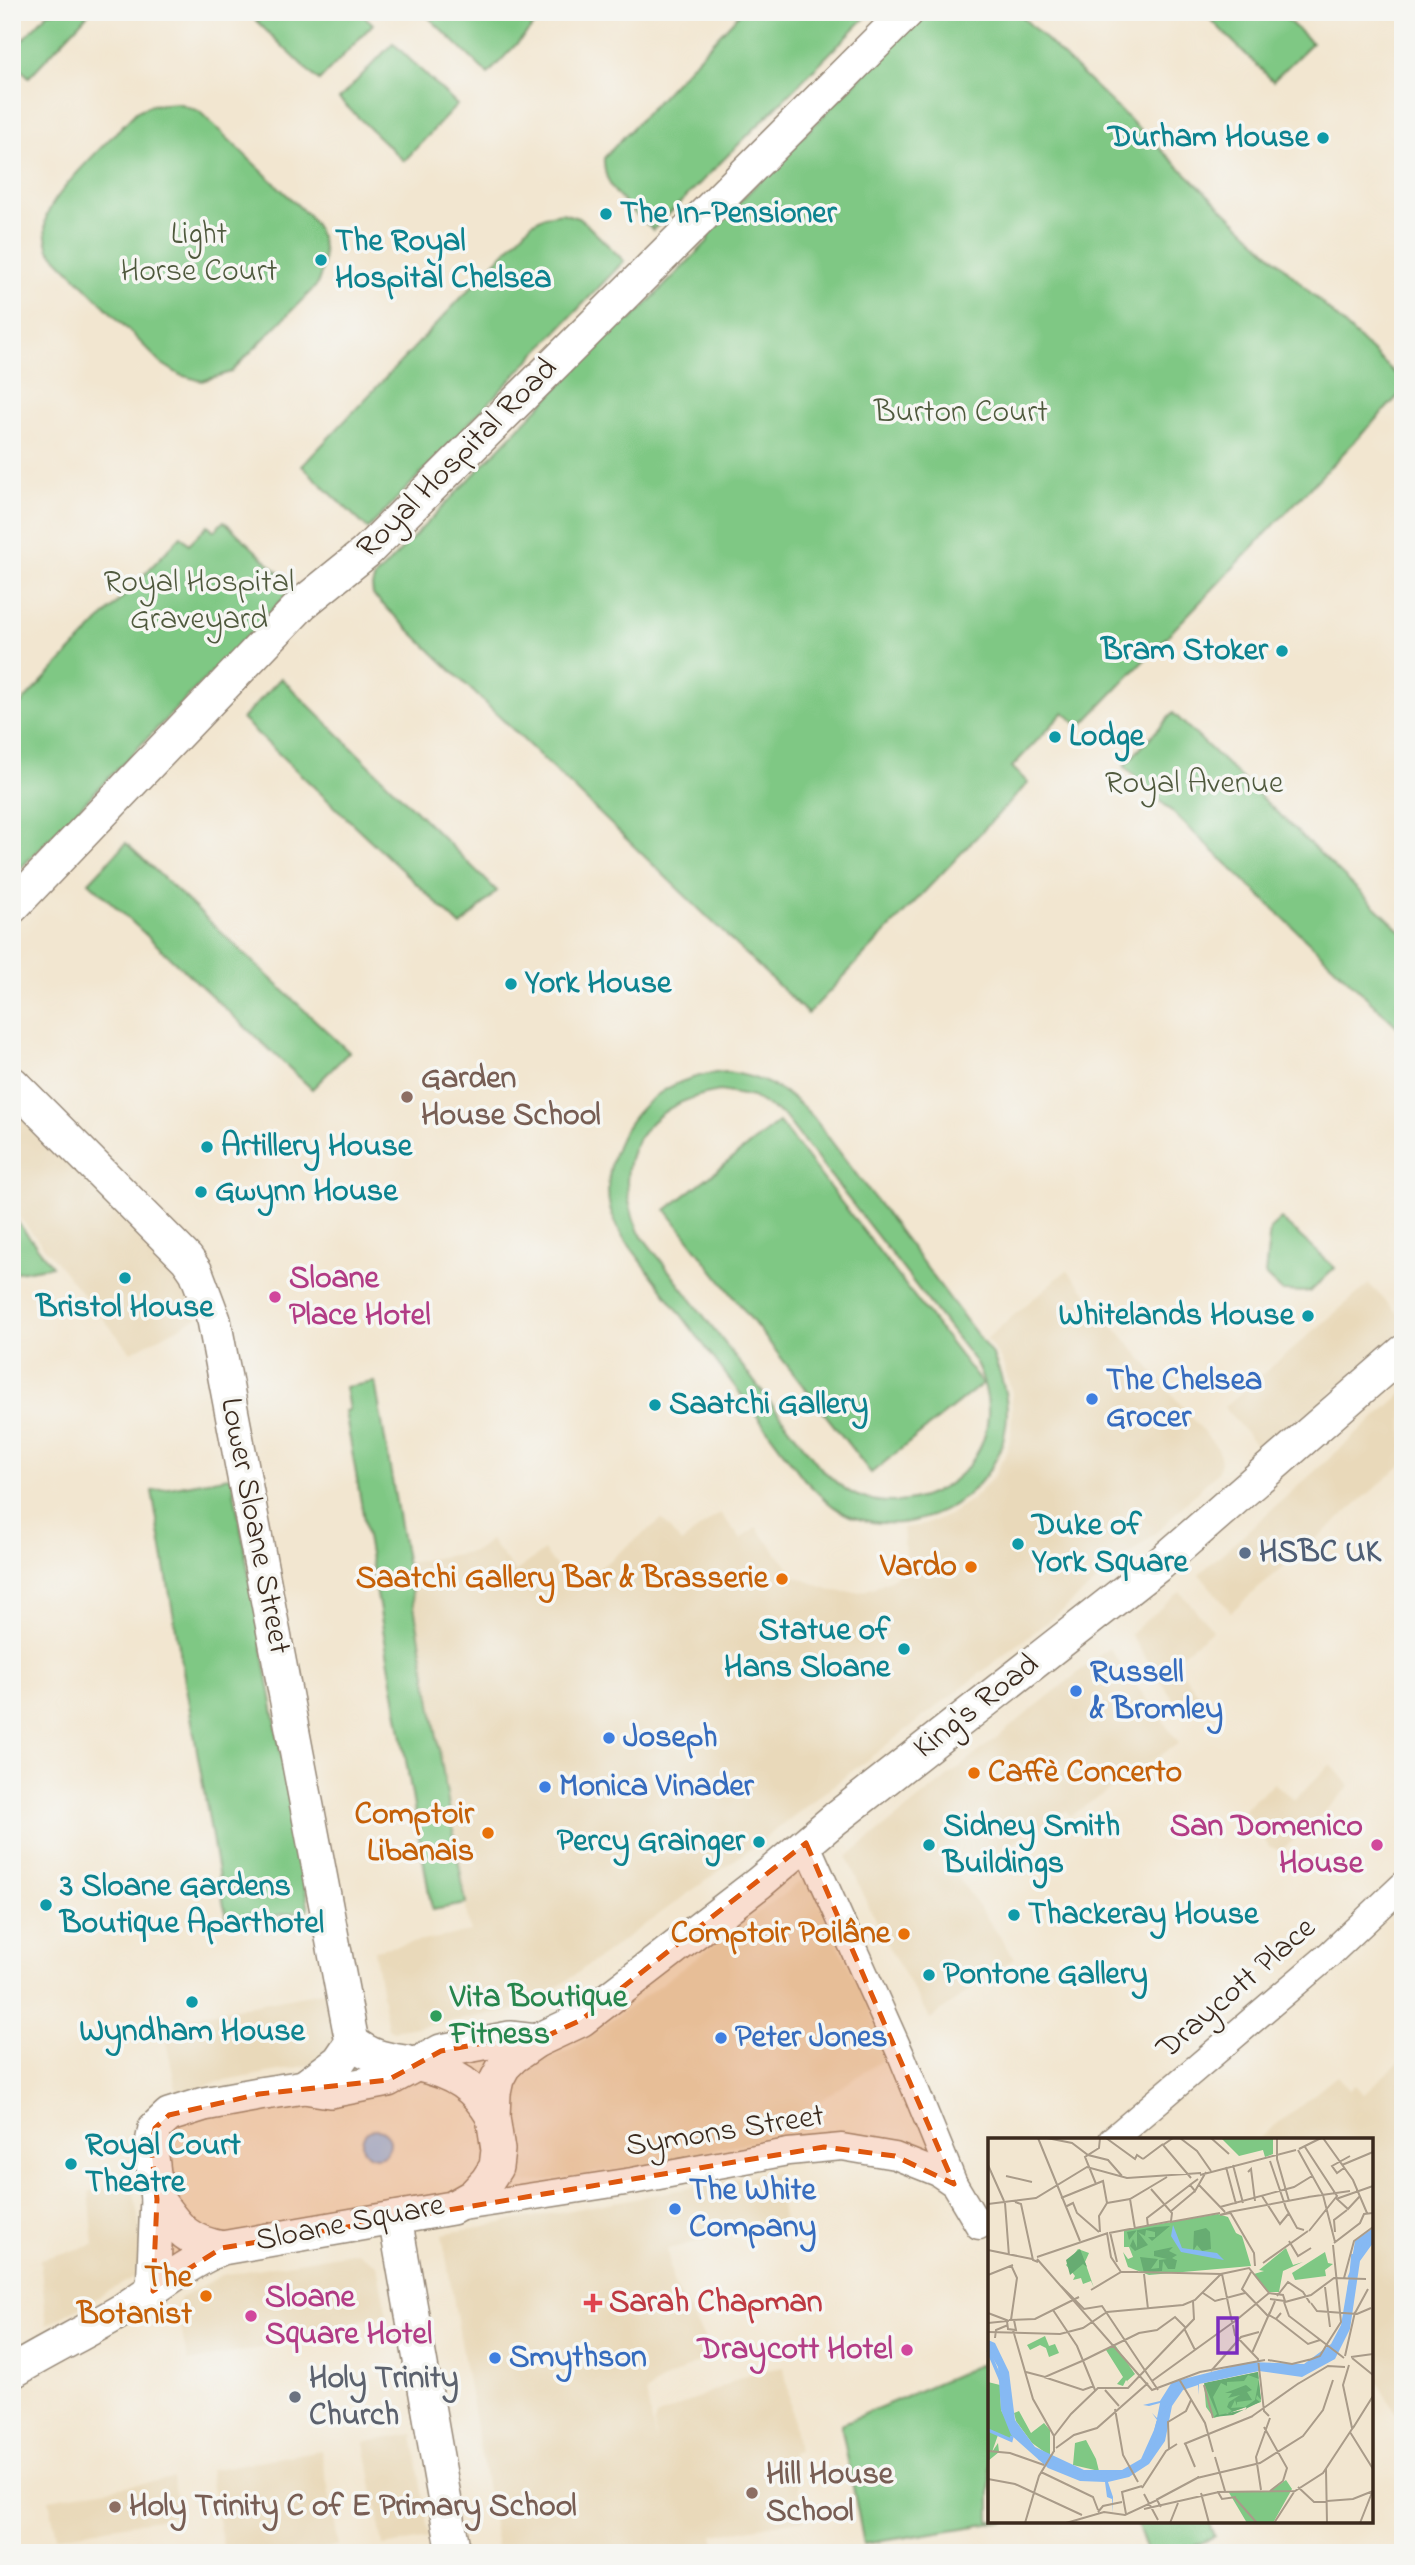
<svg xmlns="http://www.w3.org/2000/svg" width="1415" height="2565" font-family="'Indie Flower',sans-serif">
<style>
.built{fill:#e9d9ba}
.green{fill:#7fc884;stroke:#5d7951;stroke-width:2;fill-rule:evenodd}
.water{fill:#86b9f3;stroke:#607288;stroke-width:2}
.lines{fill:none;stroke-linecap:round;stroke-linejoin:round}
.minor-casing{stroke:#968877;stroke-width:29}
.major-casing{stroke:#968877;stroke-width:36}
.minor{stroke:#fff;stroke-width:26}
.major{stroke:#fff;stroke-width:33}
.marked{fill:#df570d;fill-opacity:0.2;stroke:#df570d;stroke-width:5;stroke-dasharray:14 9;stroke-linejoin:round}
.culture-dot{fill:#0f9aa8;stroke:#f6f6f2;stroke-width:2.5}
.education-dot{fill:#8d6e63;stroke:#f6f6f2;stroke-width:2.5}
.hotel-dot{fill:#d1479c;stroke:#f6f6f2;stroke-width:2.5}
.shop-dot{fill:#3f7fe0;stroke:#f6f6f2;stroke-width:2.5}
.service-dot{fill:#5c6f8a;stroke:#f6f6f2;stroke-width:2.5}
.food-dot{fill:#e8710a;stroke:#f6f6f2;stroke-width:2.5}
.leisure-dot{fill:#2e9e5b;stroke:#f6f6f2;stroke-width:2.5}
.health-dot{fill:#e0444e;stroke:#f6f6f2;stroke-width:2.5}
.worship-dot{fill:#6b7280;stroke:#f6f6f2;stroke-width:2.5}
.labels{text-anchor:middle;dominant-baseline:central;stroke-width:7;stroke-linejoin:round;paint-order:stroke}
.culture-label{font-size:32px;font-weight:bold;fill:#0d838f;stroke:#f6f6f2;text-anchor:start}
.park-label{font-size:32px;fill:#4f593d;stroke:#f6f6f2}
.street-label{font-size:32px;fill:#3b2a1e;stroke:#f6f6f2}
.education-label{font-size:32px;font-weight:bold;fill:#785e54;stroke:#f6f6f2;text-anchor:start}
.hotel-label{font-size:32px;font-weight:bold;fill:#b23c85;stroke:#f6f6f2;text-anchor:start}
.shop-label{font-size:32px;font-weight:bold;fill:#366cbe;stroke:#f6f6f2;text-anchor:start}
.service-label{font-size:32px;font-weight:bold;fill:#4e5e75;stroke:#f6f6f2;text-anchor:start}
.food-label{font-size:32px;font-weight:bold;fill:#c56008;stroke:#f6f6f2;text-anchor:end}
.leisure-label{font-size:32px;font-weight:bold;fill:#27864d;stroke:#f6f6f2;text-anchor:start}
.health-label{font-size:32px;font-weight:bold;fill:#be3a42;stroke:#f6f6f2;text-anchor:start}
.worship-label{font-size:32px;font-weight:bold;fill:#5b616d;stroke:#f6f6f2;text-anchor:start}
.inset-river{fill:none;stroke:#86b9f3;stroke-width:3.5}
.inset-road{fill:none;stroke:#a99b89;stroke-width:2}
.view{fill:#7b2cbf;fill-opacity:0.15;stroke:#7b2cbf;stroke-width:3.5}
.inset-edge{fill:none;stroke:#3b2a1e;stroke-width:3.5}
</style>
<rect width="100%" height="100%" fill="#f6f6f2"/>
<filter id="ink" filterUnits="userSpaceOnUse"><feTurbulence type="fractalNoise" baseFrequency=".0143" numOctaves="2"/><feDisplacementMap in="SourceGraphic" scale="14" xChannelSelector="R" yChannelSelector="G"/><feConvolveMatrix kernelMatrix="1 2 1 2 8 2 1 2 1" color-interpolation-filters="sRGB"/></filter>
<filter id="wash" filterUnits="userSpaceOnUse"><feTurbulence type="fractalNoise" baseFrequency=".00686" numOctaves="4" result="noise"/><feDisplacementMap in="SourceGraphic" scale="28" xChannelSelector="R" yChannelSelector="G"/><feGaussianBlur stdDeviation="1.57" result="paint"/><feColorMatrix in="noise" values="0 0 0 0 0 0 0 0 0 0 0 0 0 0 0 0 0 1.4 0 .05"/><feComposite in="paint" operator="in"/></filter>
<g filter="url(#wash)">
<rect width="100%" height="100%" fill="#f2e6d0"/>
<g class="built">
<polygon points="12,1106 136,1228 186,1287 197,1318 131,1352 12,1209"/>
<polygon points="1067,1270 1219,1450 1221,1463 1218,1471 1161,1528 1064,1609 761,1841 544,1997 516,2010 393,2031 388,2028 374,1950 470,1932 406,1563 475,1551 490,1540 515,1572 544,1551 573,1589 662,1519 681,1543 720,1513 741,1539 756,1527 796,1577 834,1591 845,1592 860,1592 875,1587 892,1579 906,1568 903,1528 924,1525 949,1515 975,1497 994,1476 1007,1451 1011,1435 1012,1393 1002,1361 986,1339"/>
<polygon points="1369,1284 1403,1319 1403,1330 1263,1453 1224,1407"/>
<polygon points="1403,1393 1403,1464 1231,1612 1199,1574"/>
<polygon points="1180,1592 1213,1630 1173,1661 1203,1699 1184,1716 1130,1634"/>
<polygon points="1109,1648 1179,1743 1070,1816 1066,1811 958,1877 1015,1958 930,2019 883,1938 847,1857"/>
<polygon points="1331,1764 1350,1787 1287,1846 1280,1850 1269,1847 1244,1809 1274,1783 1294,1800"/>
<polygon points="807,1877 890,2055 781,2127 754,2141 625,2169 534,2182 514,2182 507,2185 508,2176 518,2166 523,2152 516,2104 516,2092 521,2077 541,2062 570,2050 590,2036"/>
<polygon points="331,1990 338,2035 321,2063 214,2083 178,2097 162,2022"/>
<polygon points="1403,2059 1403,2426 1376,2380 1372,2382 1371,2380 1371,2140 1257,2140 1337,2076 1349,2090 1355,2085 1363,2094"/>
<polygon points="775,2172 784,2222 667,2249 673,2283 713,2354 653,2386 646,2393 656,2443 654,2424 656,2417 753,2372 784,2367 798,2451 792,2453 804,2519 713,2535 716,2553 498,2553 442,2234"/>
<polygon points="133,2183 145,2266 140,2274 47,2325 40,2259 94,2245 89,2191"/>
<polygon points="357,2252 377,2265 387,2315 338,2325 339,2333 188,2362 177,2308 180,2298 222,2275"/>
<polygon points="413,2434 429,2538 383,2546 365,2442"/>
<polygon points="321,2450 339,2546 299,2553 224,2553 209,2470"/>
<polygon points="173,2478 180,2515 56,2537 49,2499"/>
</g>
<g class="green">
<polygon points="49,12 90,12 29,77 12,61 12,51"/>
<polygon points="255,12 360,12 373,24 319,81 251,16"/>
<polygon points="423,12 539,12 543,16 488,74"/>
<path d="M741 12H871L653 230C632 209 602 190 604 158Z"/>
<polygon points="924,12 1017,12 1403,381 1403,391 1080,727 1064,712 1012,767 1028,783 808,1014 373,595 372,586 375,577 623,320 631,320 708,241 708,234"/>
<polygon points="1203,12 1279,12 1312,43 1273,81"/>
<polygon points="393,43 457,105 404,161 339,99"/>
<path d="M178 103 199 111 311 218C326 241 327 260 317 285L231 372 202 381 180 375 161 363 49 250C46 240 44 229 46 218 53 191 115 135 137 111L151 105Z"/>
<polygon points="562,213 581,219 624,261 368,529 302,466 532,223 545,216"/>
<polygon points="224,521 285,579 291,588 289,593 12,877 12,713 181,536 189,544 208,525 214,531"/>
<polygon points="281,678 497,891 461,926 242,719"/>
<polygon points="1173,713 1403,933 1403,1032 1124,766"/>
<polygon points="126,843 349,1052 312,1089 89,882"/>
<path d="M727 1072C763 1077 788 1090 813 1117L993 1356C1001 1374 1007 1392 1007 1412 1006 1492 922 1543 850 1516 832 1509 817 1492 804 1479L623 1237C618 1228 613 1218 610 1208 606 1191 609 1171 614 1154 631 1103 674 1075 727 1072ZM720 1091 753 1097 784 1116 976 1363C983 1380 989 1396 988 1415 985 1478 916 1518 858 1496 843 1490 831 1478 820 1467L639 1232C606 1159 644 1103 720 1091Z"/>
<polygon points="779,1122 982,1384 871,1473 666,1210"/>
<polygon points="12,1215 52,1266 12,1273"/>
<polygon points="1281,1219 1335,1268 1310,1292 1282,1291 1265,1275 1270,1229"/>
<polygon points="375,1382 466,1904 432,1910 345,1411 349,1410 345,1387"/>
<polygon points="229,1477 232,1479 309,1910 227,1924 152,1491"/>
<polygon points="990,2360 990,2521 1006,2521 864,2544 841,2424"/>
<polygon points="1136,2521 1209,2521 1215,2536 1181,2553 1148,2553"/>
</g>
<circle class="water" cx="376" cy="2143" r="14"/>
</g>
<g filter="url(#ink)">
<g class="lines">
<g class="minor-casing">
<g id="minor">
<polyline points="806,1843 902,2057 954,2184"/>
<polyline points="1112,2140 1330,1954 1403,1885"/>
<polyline points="456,2208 632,2181 788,2152 842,2147 895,2156 938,2173 954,2184 979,2226 990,2219"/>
</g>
</g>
<g class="major-casing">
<g id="major">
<polyline points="12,907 302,604 365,553 907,12"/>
<polyline points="12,1083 187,1259 196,1272 214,1320 352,2042 339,2061 304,2087"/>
<path d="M352 2042C378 2062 390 2058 419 2065 454 2073 475 2086 493 2117"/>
<path d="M157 2199C178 2228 185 2241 222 2248"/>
<polyline points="395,2218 454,2553"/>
<polyline points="153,2291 157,2199 151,2148 155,2128 169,2115 204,2104 259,2094 304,2087 330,2091 388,2080 441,2051 510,2038 536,2041"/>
<path d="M12 2372C48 2350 86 2332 121 2311 155 2289 185 2264 222 2248L452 2208 473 2196 487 2181 496 2167 498 2150 493 2117 494 2093 497 2079 504 2066 513 2057 536 2041 581 2020 759 1883 836 1818 1161 1563 1403 1352"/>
</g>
</g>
<use href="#minor" class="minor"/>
<use href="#major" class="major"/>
</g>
</g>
<path class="marked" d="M806 1843 954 2184 895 2156 824 2147 222 2248 153 2291 157 2199 151 2148 155 2128 169 2115 259 2094 388 2080 441 2051 510 2038 536 2041 581 2020Z"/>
<g class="culture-dot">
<circle cx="1323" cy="138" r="7"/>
<circle cx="606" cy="214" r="7"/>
<circle cx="321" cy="260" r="7"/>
<circle cx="1282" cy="651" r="7"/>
<circle cx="1055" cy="737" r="7"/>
<circle cx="511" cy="984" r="7"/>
<circle cx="207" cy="1147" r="7"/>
<circle cx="201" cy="1192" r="7"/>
<circle cx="125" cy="1278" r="7"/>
<circle cx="1308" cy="1316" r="7"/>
<circle cx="655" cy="1405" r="7"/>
<circle cx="1018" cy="1544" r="7"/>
<circle cx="904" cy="1649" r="7"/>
<circle cx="759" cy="1842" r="7"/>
<circle cx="929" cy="1845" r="7"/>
<circle cx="46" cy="1905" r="7"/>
<circle cx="1014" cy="1915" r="7"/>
<circle cx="929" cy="1975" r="7"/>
<circle cx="192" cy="2002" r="7"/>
<circle cx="71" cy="2164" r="7"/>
</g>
<g class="education-dot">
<circle cx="407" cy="1097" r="7"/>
<circle cx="752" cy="2493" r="7"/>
<circle cx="115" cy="2507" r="7"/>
</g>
<g class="hotel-dot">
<circle cx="275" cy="1297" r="7"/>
<circle cx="1377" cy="1845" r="7"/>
<circle cx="251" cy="2316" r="7"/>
<circle cx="907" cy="2350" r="7"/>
</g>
<g class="shop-dot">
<circle cx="1092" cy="1399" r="7"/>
<circle cx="1076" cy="1691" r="7"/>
<circle cx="609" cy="1738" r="7"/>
<circle cx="545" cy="1787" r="7"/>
<circle cx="721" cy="2038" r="7"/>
<circle cx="675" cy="2209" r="7"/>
<circle cx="495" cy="2358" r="7"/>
</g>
<circle class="service-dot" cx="1245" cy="1553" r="7"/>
<g class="food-dot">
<circle cx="971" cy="1567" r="7"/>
<circle cx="782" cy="1579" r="7"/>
<circle cx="974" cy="1773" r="7"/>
<circle cx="488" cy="1833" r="7"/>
<circle cx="904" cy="1934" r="7"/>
<circle cx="206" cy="2296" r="7"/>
</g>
<circle class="leisure-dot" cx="436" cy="2016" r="7"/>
<path class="health-dot" d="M589.5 2292.5h7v7h7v7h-7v7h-7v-7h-7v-7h7z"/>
<circle class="worship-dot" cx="295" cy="2397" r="7"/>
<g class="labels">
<g class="culture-label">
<text x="1309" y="138" text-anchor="end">Durham House</text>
<text x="620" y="214">The In-Pensioner</text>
<text x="335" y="242">The Royal<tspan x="335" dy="37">Hospital Chelsea</tspan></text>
<text x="1268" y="651" text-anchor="end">Bram Stoker</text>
<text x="1069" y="737">Lodge</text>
<text x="525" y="984">York House</text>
<text x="221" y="1147">Artillery House</text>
<text x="215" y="1192">Gwynn House</text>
<text x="125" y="1308" text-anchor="middle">Bristol House</text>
<text x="1294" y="1316" text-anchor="end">Whitelands House</text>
<text x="669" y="1405">Saatchi Gallery</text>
<text x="1032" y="1526">Duke of<tspan x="1032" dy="37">York Square</tspan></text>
<text x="890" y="1631" text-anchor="end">Statue of<tspan x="890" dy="37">Hans Sloane</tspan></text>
<text x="943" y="1827">Sidney Smith<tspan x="943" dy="37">Buildings</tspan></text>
<text x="745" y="1842" text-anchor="end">Percy Grainger</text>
<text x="60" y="1887">3 Sloane Gardens<tspan x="60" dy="37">Boutique Aparthotel</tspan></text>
<text x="1028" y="1915">Thackeray House</text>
<text x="943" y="1975">Pontone Gallery</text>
<text x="192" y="2032" text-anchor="middle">Wyndham House</text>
<text x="85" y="2146">Royal Court<tspan x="85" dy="37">Theatre</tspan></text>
</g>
<g class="park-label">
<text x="199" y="235">Light<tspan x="199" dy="37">Horse Court</tspan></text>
<text x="961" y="413">Burton Court</text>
<text x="199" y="583">Royal Hospital<tspan x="199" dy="37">Graveyard</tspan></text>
<text x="1194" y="784">Royal Avenue</text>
</g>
<g class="street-label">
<text transform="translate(458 459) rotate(-45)">Royal Hospital Road</text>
<text transform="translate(254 1526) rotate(79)">Lower Sloane Street</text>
<text transform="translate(977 1707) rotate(-38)">King's Road</text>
<text transform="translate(1237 1989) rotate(-41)">Draycott Place</text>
<text transform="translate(725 2132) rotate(-9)">Symons Street</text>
<text transform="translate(350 2224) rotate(-11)">Sloane Square</text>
</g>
<g class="education-label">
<text x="421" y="1079">Garden<tspan x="421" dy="37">House School</tspan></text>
<text x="766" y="2475">Hill House<tspan x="766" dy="37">School</tspan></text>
<text x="129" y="2507">Holy Trinity C of E Primary School</text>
</g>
<g class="hotel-label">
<text x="289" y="1279">Sloane<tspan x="289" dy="37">Place Hotel</tspan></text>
<text x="1363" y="1827" text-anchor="end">San Domenico<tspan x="1363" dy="37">House</tspan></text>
<text x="265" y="2298">Sloane<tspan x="265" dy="37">Square Hotel</tspan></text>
<text x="893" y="2350" text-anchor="end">Draycott Hotel</text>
</g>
<g class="shop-label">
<text x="1106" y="1381">The Chelsea<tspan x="1106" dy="37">Grocer</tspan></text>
<text x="1090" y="1673">Russell<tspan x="1090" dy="37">&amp; Bromley</tspan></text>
<text x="623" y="1738">Joseph</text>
<text x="559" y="1787">Monica Vinader</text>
<text x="735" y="2038">Peter Jones</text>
<text x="689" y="2191">The White<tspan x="689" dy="37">Company</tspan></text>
<text x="509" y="2358">Smythson</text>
</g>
<g class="service-label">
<text x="1259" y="1553">HSBC UK</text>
</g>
<g class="food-label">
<text x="957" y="1567">Vardo</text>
<text x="768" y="1579">Saatchi Gallery Bar &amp; Brasserie</text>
<text x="988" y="1773" text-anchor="start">Caffè Concerto</text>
<text x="474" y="1815">Comptoir<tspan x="474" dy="37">Libanais</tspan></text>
<text x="890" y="1934">Comptoir Poilâne</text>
<text x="192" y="2278">The<tspan x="192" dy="37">Botanist</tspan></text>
</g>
<g class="leisure-label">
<text x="450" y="1998">Vita Boutique<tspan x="450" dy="37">Fitness</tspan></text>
</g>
<g class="health-label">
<text x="609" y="2303">Sarah Chapman</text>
</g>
<g class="worship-label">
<text x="309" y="2379">Holy Trinity<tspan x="309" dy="37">Church</tspan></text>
</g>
</g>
<g transform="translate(988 2138)">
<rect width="385" height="385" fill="#f2e6d0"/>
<path d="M233 0H285V16L277 19 275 12 251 18ZM230 76 240 79 248 95 254 98 263 128 161 137 140 129 135 114 140 121 145 119 141 109H136V92ZM298 110 305 127 315 124 295 133 291 154H280L266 136 276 133 271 132ZM90 111 101 115 97 124 106 150 103 143 95 146 93 140 85 142 87 138 78 127ZM337 114 340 125 345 126 337 132 338 138 307 142 304 135ZM57 198 61 208 67 206 71 215 61 219 58 210 52 207 42 212 39 207ZM127 207 147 236 139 243 142 247 138 242 135 248 129 246 135 239 118 212ZM270 234 273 264 226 280 218 269 216 246ZM0 244 12 247 13 272 26 297 22 301 10 297 4 314 10 305 11 314 0 323ZM31 273 43 295 56 285 62 292V318L44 305 28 283 26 275ZM98 302 108 321 111 333 85 327 87 305ZM298 342 304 351 285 385H259L240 353H282Z" fill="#7fc884"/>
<path d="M182 88 164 103 160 99H167V94L158 92 157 98 150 94 160 107 147 113 142 108 145 101 149 110V92L141 102 139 94 167 89ZM218 90 222 94 223 111 214 113 209 107 205 113 206 93ZM185 109 181 113 189 117 184 120 188 122H180H189L187 131H180L175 123 174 133 156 135 152 119 170 121 163 131 171 130V122L179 121 166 118V113ZM92 111 99 129 95 126 82 137 78 122ZM270 234 273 262 269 257 268 261 272 264 245 277 226 279 229 276 216 245ZM260 237 271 241 267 262 257 269 243 270 247 262 249 268V264L264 262 259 254 254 256 264 252 258 247 237 255H244L240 260 252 257 241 264 239 269 244 273 238 276 258 269 259 271 231 277 225 259 233 245 239 248V244L256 243Z" fill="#67ac72" fill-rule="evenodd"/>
<path d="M185 87 194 110 229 115 236 122 193 114 183 98ZM385 90V105L372 123 362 191 347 221 314 239 271 233 211 246 210 257V247L195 252 184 268 177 303 161 326 141 339 120 344 125 359 124 375V361L119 359 117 344 92 343 60 330 23 297 13 272 10 229 0 212V202L7 205 21 234 27 282 47 309 96 332H134L153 321 166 292 169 282 164 275 169 280 172 265 161 268 155 267 172 263 184 244 262 224 316 226 343 206 353 187 367 103Z" fill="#86b9f3"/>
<path class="inset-river" d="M363 138 365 116M361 140 378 102M359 173 362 144M348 210 359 179M0 212 14 245M274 227H285L283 231H313L345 214M196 245 268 227M0 292 23 302 24 298M51 320 106 340 148 331 161 322 170 284 191 248"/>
<path class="inset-road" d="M50 0 92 103M59 0 84 5 100 17 120 22 134 38M118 0 147 21 149 17 155 21M185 0 175 7 203 40M192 0 209 13 223 33M223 0 241 16M289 0V21L301 63M335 0 365 42 379 75M317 9 349 58 321 93M311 11 333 0M310 12 335 57 347 104M155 21 175 6M282 23 298 70 309 90 316 92M0 27 16 63M245 27 255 65M354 27 385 14M238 29 248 66M356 30 349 35 344 28 362 18M260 34 263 31 267 63M212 37 308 12M18 38 44 44M210 41 202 47 207 53 218 34M108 46 97 19 111 10 112 0M211 47 237 74M163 51 184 75 183 83M274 58 292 86 301 75M320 59 362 53M73 60 115 43 119 65M142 61 147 91M348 61 385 48M349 61 360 71 372 58M27 64 33 66 45 122 50 124M17 65 21 118M119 65 142 61 179 39M0 66 48 60 99 29 139 40 213 35M77 69 85 65 89 75 111 94M232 69 306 49 324 38M182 74 207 53M241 74 321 59M242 75 232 77 242 74 266 115 267 128M182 84 232 75M160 89 159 80 202 47M112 94 111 78 119 65M122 94 129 124M347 94 346 82 359 72M119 95 123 119 133 134M121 95 184 83M301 103 310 118 323 110M346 105 372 85 376 76 385 75M0 112 44 121M49 119 120 95M49 121 164 252 212 234 277 222M275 125 320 93M23 127 29 140 23 182M149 134 233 136M263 134 254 151 280 178M156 136 160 171M234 136 244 184M0 137 25 127M356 140 366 103 385 89M73 148 96 171 114 168 170 252M337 149 342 189M103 152 133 134H150M215 155 227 163 257 155M281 155 295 157 297 163 282 161M289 158 300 144 315 154 322 165M287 163 281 177 288 181 293 175M296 164 301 178 356 220M297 164 323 157 346 140 378 141M323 165 329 173 369 176 383 170M65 172 89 208 107 252M0 175 21 183M367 175 380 151M288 181 320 206 332 202M21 182 47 181 91 159M246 184 281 155M0 185 19 183 20 191 28 192 26 182M245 187 247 197 270 221 276 273 281 278M196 190 207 212M25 192 45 261 66 298M0 194 72 196 95 190 119 174 195 167 207 162 233 136 261 130 281 155M7 200 8 192 20 187M339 206 353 184 345 107M264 215 282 174M357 218 367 174M363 219 385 216M364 220 385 237M280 222 304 226 324 221M321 222 332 218 339 206M94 223 151 195 169 192 187 179 197 189M361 227 355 247 364 290M223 233 253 199 271 194M38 234 57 239 94 223M56 239 95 252 106 248M191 241 217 285 225 314M164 243 247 183M216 247 225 280M308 247 340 228 357 229M117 252 131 268M127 271 135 317 150 344M263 279 311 245M276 289 299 330 295 343 282 353M365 290 385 258M362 294 385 331M197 305 207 329M196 306 265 278M68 310 86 297 109 290 160 245M181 311 180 284 198 273 203 262M0 313 22 315 56 327M66 314V298L83 276 110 250H140L206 181 205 163M227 319 237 353M338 331 339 385M53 334 105 359 110 372M209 340 272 325 315 298 335 272 345 242M0 341 27 346 94 377M310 349 326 364 365 361 385 353M154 350 178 313 189 306M273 352 268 319 282 280M229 354 307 353 335 335 366 288M230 354 234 361 248 359M213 355 221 385M156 356 170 382M247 360 269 385M168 362 211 339M156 371 231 354M110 374 115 368 134 364M138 376 134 354 154 348M37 385 51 338 66 313M78 385 116 374 137 377 169 362 173 369M182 385 190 365M286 385 306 354M372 385 385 352"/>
<path class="view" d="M230 180H249V215H230Z"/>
<rect width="385" height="385" class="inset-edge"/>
</g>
<rect width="1415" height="2565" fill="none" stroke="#f6f6f2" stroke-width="42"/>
</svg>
